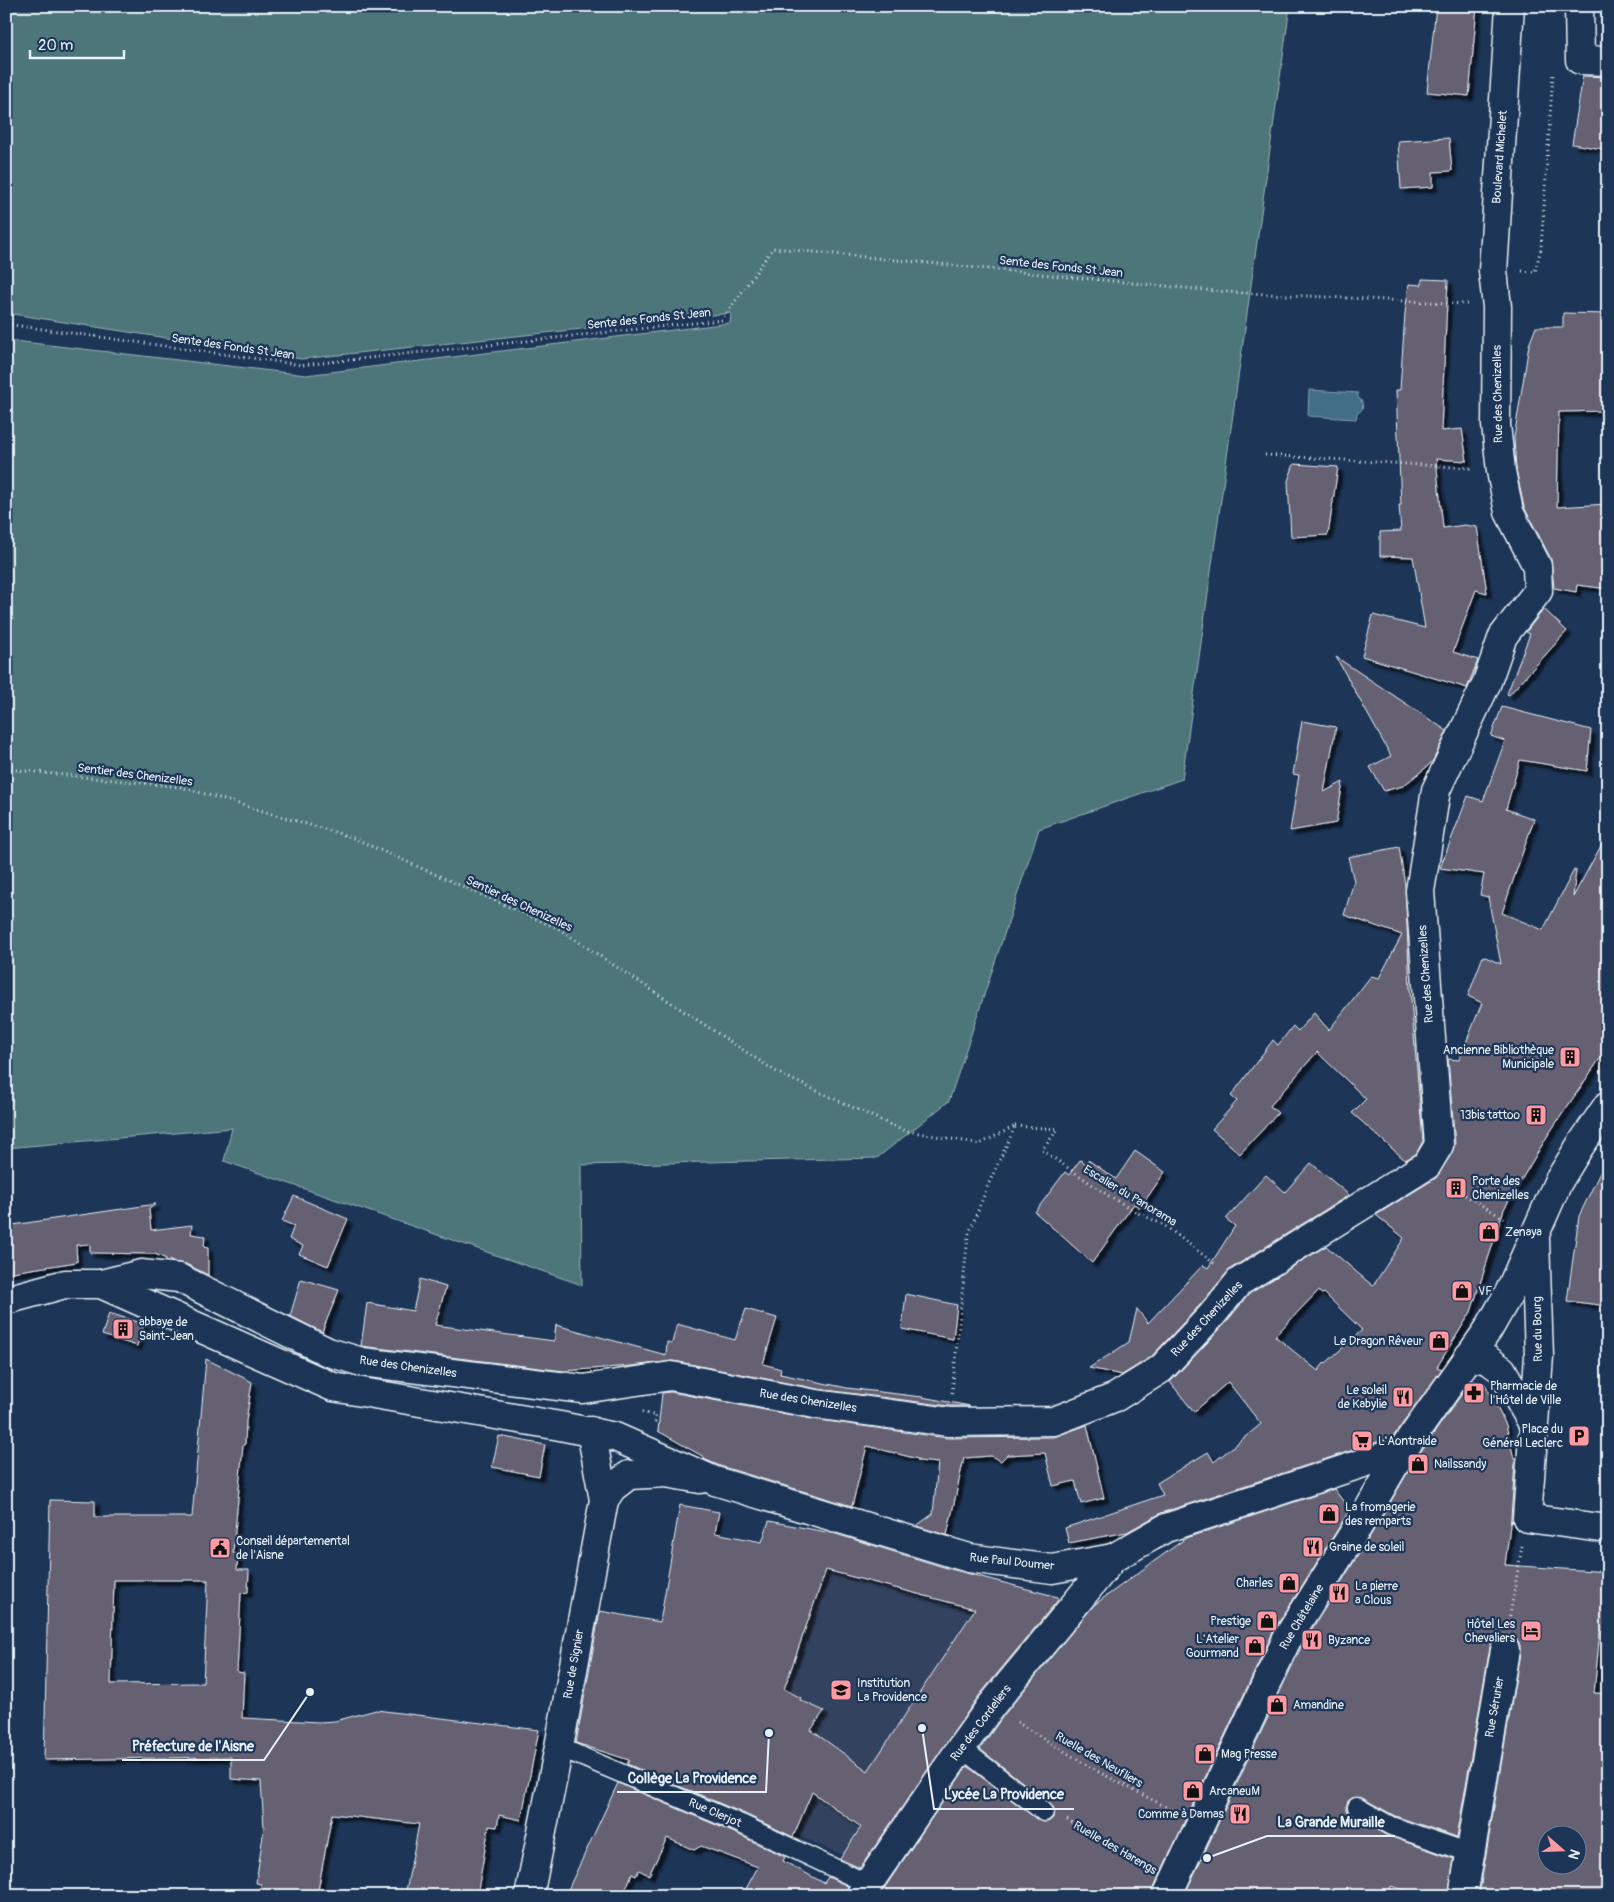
<svg xmlns="http://www.w3.org/2000/svg" width="1614" height="1902" font-family="Pangolin,sans-serif">
<style>
.built{fill:#33425f}
.green{fill:#4d767a;stroke:#9ab4b9}
.water{fill:#426e87;stroke:#84a2b4}
.building{fill:#656072;stroke:#e8f1f8;fill-rule:evenodd;filter:url(#shadow)}
.lines{fill:none;stroke-linecap:round;stroke-linejoin:round}
.lane-casing{stroke:#e8f1f8;stroke-width:21}
.street-casing{stroke:#e8f1f8;stroke-width:31}
.secondary-casing{stroke:#e8f1f8;stroke-width:31}
.path{stroke:#e8f1f8;stroke-width:3;stroke-dasharray:1 4;stroke-linecap:butt}
.lane{stroke:#1d3557;stroke-width:18}
.street{stroke:#1d3557;stroke-width:28}
.secondary{stroke:#1d3557;stroke-width:28}
.labels{text-anchor:middle;dominant-baseline:central;stroke-width:4.5;stroke-linejoin:round;paint-order:stroke}
.street-label{font-size:12px;fill:#e8f1f8;stroke:#1d3557}
.poi-label{font-size:12px;fill:#e8f1f8;stroke:#1d3557;text-anchor:start}
.leader{fill:none;stroke:#e8f1f8;stroke-width:2}
.callout-dot{fill:#e8f1f8;stroke:#1d3557;stroke-width:2}
.callout-label{font-size:14px;text-anchor:middle;font-weight:bold;fill:#e8f1f8;stroke:#1d3557;stroke-width:4.5;stroke-linejoin:round;paint-order:stroke}
</style>
<defs>
<filter id="shadow"><feDropShadow dx="4.5" dy="4.5" stdDeviation="1" flood-color="#0009"/></filter>
</defs>
<rect width="100%" height="100%" fill="#1d3557"/>
<filter id="ink" filterUnits="userSpaceOnUse"><feTurbulence type="fractalNoise" baseFrequency=".02" numOctaves="2"/><feDisplacementMap in="SourceGraphic" scale="10" xChannelSelector="R" yChannelSelector="G"/><feConvolveMatrix kernelMatrix="1 2 1 2 8 2 1 2 1" color-interpolation-filters="sRGB"/></filter>
<g filter="url(#ink)">
<polygon class="built" points="769,1521 1058,1597 1058,1611 1027,1634 1010,1656 870,1861 861,1863 787,1831 762,1542"/>
<polygon class="green" points="6,6 1290,6 1182,779 1039,829 949,1101 877,1158 581,1165 582,1285 224,1161 232,1128 6,1148 6,340 306,375 730,323 731,313 301,359 6,313"/>
<path class="water" d="M1309 390 1358 393V398L1361 400C1364 406 1363 411 1357 413L1356 419 1308 416Z"/>
<g class="building">
<polygon points="1436,6 1477,6 1469,96 1427,92"/>
<polygon points="1583,76 1608,77 1608,118 1606,118 1603,149 1572,144"/>
<polygon points="1449,138 1452,171 1433,172 1433,187 1401,189 1398,141"/>
<polygon points="1422,279 1448,280 1441,431 1462,429 1467,461 1436,459 1443,528 1465,525 1477,527 1487,593 1476,590 1453,652 1478,660 1467,688 1362,656 1373,615 1425,628 1413,557 1380,556 1380,532 1401,531 1399,505 1401,505 1396,390 1400,390 1405,313 1409,284 1422,285"/>
<polygon points="1563,313 1608,314 1608,411 1559,412 1557,507 1608,504 1608,589 1577,585 1576,592 1554,588 1551,559 1524,507 1516,469 1514,438 1529,345 1536,327 1563,327"/>
<polygon points="1294,464 1338,467 1328,535 1291,537 1288,481"/>
<polygon points="1544,609 1567,631 1509,695 1507,694 1530,634 1526,632"/>
<polygon points="1336,657 1447,731 1434,759 1428,766 1403,786 1384,791 1370,767 1391,756"/>
<path d="M1502 707 1591 730 1587 771 1520 760 1506 809 1534 819 1502 913 1543 930 1574 870H1576L1573 897 1608 833V1051L1599 1060 1548 1135 1504 1209 1471 1312 1437 1367 1442 1369 1393 1437 1161 1513 1127 1532 1069 1543 1065 1528 1163 1495 1157 1483 1208 1452 1214 1462 1261 1424 1228 1382 1194 1412 1170 1382 1223 1326 1249 1294 1326 1246 1373 1286 1404 1238 1376 1215 1436 1178 1452 1153 1455 1144 1448 1059 1459 1060 1482 1003 1468 996 1483 956 1501 964 1488 897 1480 895 1484 874 1440 868 1468 796 1483 801 1505 741 1491 736ZM1318 1291 1322 1294 1324 1293 1362 1330 1326 1363 1325 1362 1318 1371 1275 1336Z"/>
<polygon points="1302,721 1336,727 1324,792 1343,782 1336,823 1290,831 1299,775 1293,774"/>
<polygon points="1399,847 1405,885 1410,989 1423,1141 1416,1154 1405,1160 1352,1113 1366,1099 1317,1052 1270,1106 1278,1113 1240,1154 1212,1129 1237,1101 1231,1096 1273,1040 1278,1045 1293,1026 1298,1031 1314,1013 1329,1030 1371,976 1379,978 1402,935 1344,915 1354,881 1348,857"/>
<polygon points="1135,1151 1165,1172 1140,1208 1134,1204 1092,1263 1035,1212 1065,1172 1069,1175 1080,1160 1085,1163 1088,1160 1116,1179"/>
<polygon points="1608,1156 1608,1306 1567,1301 1579,1216"/>
<polygon points="1311,1163 1349,1195 1230,1269 1200,1305 1151,1357 1122,1375 1089,1368 1129,1342 1137,1309 1148,1323 1203,1265 1208,1268 1235,1226 1226,1219 1266,1175 1285,1192"/>
<polygon points="294,1196 348,1219 328,1266 299,1254 303,1246 289,1239 294,1226 282,1221"/>
<polygon points="156,1204 149,1209 151,1230 192,1225 191,1234 205,1236 204,1247 208,1248 208,1275 186,1264 173,1262 155,1254 90,1253 90,1244 76,1245 77,1262 6,1273 6,1226"/>
<polygon points="301,1279 339,1290 322,1332 290,1316"/>
<polygon points="420,1279 446,1287 435,1325 554,1341 556,1325 666,1355 667,1342 672,1343 677,1324 735,1340 746,1309 777,1318 763,1364 781,1369 780,1374 847,1388 922,1397 970,1406 950,1406 818,1389 674,1361 631,1366 564,1371 361,1346 367,1303 413,1311"/>
<polygon points="906,1294 957,1305 953,1339 902,1329"/>
<polygon points="109,1313 144,1324 137,1346 102,1335"/>
<path d="M206 1359 252 1382 246 1421 245 1444 243 1445 233 1553 238 1554 237 1570H249L248 1592 241 1593 237 1672 244 1673 242 1718 319 1722 335 1721 376 1710 539 1730 521 1820 499 1815 497 1827 489 1826 477 1896H405L419 1824 332 1814 317 1896H259L261 1884 256 1883 264 1828 261 1781 231 1779V1757L44 1760 50 1500 95 1501V1517H192ZM114 1580H208L203 1683 111 1684Z"/>
<path d="M1472 1380 1485 1384 1506 1425 1515 1463 1511 1517 1505 1565 1608 1572V1633L1600 1631 1594 1693 1608 1694V1896H1479L1520 1653V1645L1515 1638 1507 1635 1499 1636 1493 1640 1490 1647 1457 1837 1395 1816 1362 1798H1352L1348 1801 1346 1807 1348 1812 1352 1816 1386 1835 1454 1859 1448 1896H1425L1391 1886 1389 1896H1184L1302 1645 1380 1520 1416 1458ZM1546 1834H1576V1864H1546Z"/>
<polygon points="671,1392 812,1419 947,1438 1054,1437 1087,1425 1104,1498 1081,1504 1075,1481 1053,1486 1045,1453 1007,1455 1001,1461 991,1456 964,1458 947,1535 953,1537 916,1526 933,1514 938,1463 918,1461 918,1459 867,1446 852,1506 720,1466 704,1459 704,1457 658,1431 662,1393"/>
<polygon points="499,1436 545,1445 539,1476 492,1467"/>
<polygon points="1334,1489 1350,1510 1274,1630 1153,1889 1152,1896 879,1896 967,1766 1038,1820 1048,1822 1053,1818 1054,1808 1050,1804 980,1749 1003,1716 1094,1605 1186,1538"/>
<path d="M680 1505 719 1512 715 1533 762 1542 769 1521 836 1534 947 1568 1058 1597V1600L978 1697 860 1868 840 1859 861 1827 812 1792 793 1837 745 1814 627 1764 629 1760 576 1743 600 1611 660 1622ZM826 1570 975 1609 868 1771 811 1730 824 1711 800 1700 801 1698 784 1689Z"/>
<polygon points="618,1783 737,1834 785,1857 783,1861 824,1883 828,1877 848,1886 845,1896 742,1896 758,1867 701,1846 694,1850 667,1838 649,1875 639,1870 636,1876 632,1874 623,1896 565,1896"/>
</g>
<g class="lines">
<g class="lane-casing">
<g id="lane">
<polyline points="559,1747 741,1824 868,1884"/>
<polyline points="961,1748 1044,1812"/>
<polyline points="1357,1807 1391,1826 1470,1853"/>
</g>
</g>
<g class="street-casing">
<g id="street">
<polyline points="1579,6 1580,60 1608,61"/>
<polyline points="101,1284 141,1274 179,1278 328,1352 362,1362 583,1389 671,1376 815,1404 949,1422 1054,1421 1116,1397 1161,1369 1212,1315 1239,1282 1427,1165 1439,1145 1420,891 1436,790 1487,682 1503,636 1538,591 1537,566 1509,512 1501,471 1496,425 1497,307 1493,271 1510,6"/>
<polyline points="604,1500 612,1488 629,1475 666,1473 700,1479"/>
<polyline points="529,1896 559,1747 604,1500 591,1431"/>
<polyline points="860,1896 961,1748 991,1706 1113,1558"/>
<polyline points="1167,1896 1288,1637 1367,1512 1403,1450"/>
<polyline points="1463,1896 1505,1650"/>
</g>
</g>
<g class="secondary-casing">
<g id="secondary">
<polyline points="1535,1240 1539,1356 1527,1518 1608,1529"/>
<polyline points="6,1300 65,1284 101,1284 333,1387 560,1426 615,1437 715,1481 969,1558 1052,1569 1113,1558 1166,1528 1403,1450 1488,1330 1509,1293 1558,1182 1580,1146 1608,1105"/>
<polyline points="1469,1356 1488,1360 1502,1370 1533,1424"/>
</g>
</g>
<g class="path">
<polyline points="1522,271 1535,272 1541,248 1553,74"/>
<polyline points="6,324 302,365 722,320 773,248 1226,292 1467,304"/>
<polyline points="1265,455 1471,468"/>
<polyline points="6,769 181,787 351,837 559,929 778,1073 902,1130 980,1144 1015,1126"/>
<polyline points="1015,1126 1058,1129 1042,1150 1109,1196 1140,1214 1164,1225 1215,1264"/>
<polyline points="1465,1195 1508,1221"/>
<polyline points="952,1393 968,1236 988,1185 1015,1127"/>
<polyline points="642,1412 656,1416 655,1423"/>
<polyline points="1509,1621 1522,1546"/>
<polyline points="1017,1722 1093,1769 1174,1811"/>
<polyline points="1067,1820 1120,1853 1148,1867"/>
</g>
<use href="#lane" class="lane"/>
<use href="#street" class="street"/>
<use href="#secondary" class="secondary"/>
</g>
</g>
<defs>
<g id="building-square" transform="scale(1.125)"><rect x="-9" y="-9" width="18" height="18" rx="4" fill="#ff9aa2" stroke="#1d3557"/><path d="M-4-6H4V6H1V3H-1V6H-4ZM-2.5-4.3h1.7v1.8h-1.7ZM.8-4.3h1.7v1.8H.8ZM-2.5-1h1.7V.8h-1.7ZM.8-1h1.7V.8H.8Z" fill="#111"/></g>
<g id="shop-square" transform="scale(1.125)"><rect x="-9" y="-9" width="18" height="18" rx="4" fill="#ff9aa2" stroke="#1d3557"/><path d="M-5-2.5h2.3a2.7 3.5 0 0 1 5.4 0H5L5.5 6h-11ZM-1.5-2.5h3a1.5 2.3 0 0 0-3 0Z" fill="#111"/></g>
<g id="pharmacy-square" transform="scale(1.125)"><rect x="-9" y="-9" width="18" height="18" rx="4" fill="#ff9aa2" stroke="#1d3557"/><path d="M-2-6h4v4h4v4h-4v4h-4v-4h-4v-4h4Z" fill="#111"/></g>
<g id="restaurant-square" transform="scale(1.125)"><rect x="-9" y="-9" width="18" height="18" rx="4" fill="#ff9aa2" stroke="#1d3557"/><path d="M-5-6h1v4h1v-4h1v4h1v-4h1v5L-1.5 .5V6h-2V.5L-5-1ZM5-6V6H3V1.5H1.5Q1.5-4 5-6Z" fill="#111"/></g>
<g id="parking-square" transform="scale(1.125)"><rect x="-9" y="-9" width="18" height="18" rx="4" fill="#ff9aa2" stroke="#1d3557"/><path d="M-3.5-5.5H1a3.5 3.5 0 0 1 0 7H-1V5.5H-3.5ZM-1-3.4V-.6H.8a1.4 1.4 0 0 0 0-2.8Z" fill="#111"/></g>
<g id="supermarket-square" transform="scale(1.125)"><rect x="-9" y="-9" width="18" height="18" rx="4" fill="#ff9aa2" stroke="#1d3557"/><path d="M-6-5.5h2.5l.6 2H6L4.5 2H-2.5L-4.4-4H-6ZM-1.5 3.2a1.3 1.3 0 1 0 .1 0ZM3 3.2a1.3 1.3 0 1 0 .1 0Z" fill="#111"/></g>
<g id="civic-square" transform="scale(1.125)"><rect x="-9" y="-9" width="18" height="18" rx="4" fill="#ff9aa2" stroke="#1d3557"/><path d="M-.6-6.5H3V-4.5H.6V-3L4-1V1h2V6H-6V1h2V-1L-.6-3ZM-1.2 2.5V6h2.4V2.5Z" fill="#111"/></g>
<g id="hotel-square" transform="scale(1.125)"><rect x="-9" y="-9" width="18" height="18" rx="4" fill="#ff9aa2" stroke="#1d3557"/><path d="M-6-4.5h1.5V1H6V5H4.5V3h-9V5H-6ZM-4 0a1.8 1.8 0 1 1 3.6 0ZM.5 0V-2.5h3Q6-2.5 6 0Z" fill="#111"/></g>
<g id="school-square" transform="scale(1.125)"><rect x="-9" y="-9" width="18" height="18" rx="4" fill="#ff9aa2" stroke="#1d3557"/><path d="M0-5L7-2L0 1L-7-2ZM-4 1L0 2.5L4 1V4Q0 6-4 4Z" fill="#111"/></g>
</defs>
<g fill-rule="evenodd">
<use href="#building-square" x="1570" y="1057"/>
<use href="#building-square" x="1536" y="1115"/>
<use href="#building-square" x="1456" y="1188"/>
<use href="#shop-square" x="1489" y="1232"/>
<use href="#shop-square" x="1462" y="1291"/>
<use href="#building-square" x="123" y="1329"/>
<use href="#shop-square" x="1439" y="1341"/>
<use href="#pharmacy-square" x="1474" y="1393"/>
<use href="#restaurant-square" x="1403" y="1397"/>
<use href="#parking-square" x="1579" y="1436"/>
<use href="#supermarket-square" x="1362" y="1441"/>
<use href="#shop-square" x="1418" y="1464"/>
<use href="#shop-square" x="1329" y="1514"/>
<use href="#restaurant-square" x="1313" y="1547"/>
<use href="#civic-square" x="220" y="1548"/>
<use href="#shop-square" x="1289" y="1583"/>
<use href="#restaurant-square" x="1339" y="1593"/>
<use href="#shop-square" x="1267" y="1621"/>
<use href="#hotel-square" x="1531" y="1631"/>
<use href="#restaurant-square" x="1312" y="1640"/>
<use href="#shop-square" x="1255" y="1646"/>
<use href="#school-square" x="841" y="1690"/>
<use href="#shop-square" x="1277" y="1705"/>
<use href="#shop-square" x="1205" y="1754"/>
<use href="#shop-square" x="1193" y="1791"/>
<use href="#restaurant-square" x="1240" y="1814"/>
</g>
<g class="labels">
<g class="street-label">
<text transform="translate(1500 157) rotate(-86)">Boulevard Michelet</text>
<text transform="translate(1061 267) rotate(6)">Sente des Fonds St Jean</text>
<text transform="translate(649 319) rotate(-6)">Sente des Fonds St Jean</text>
<text transform="translate(233 347) rotate(8)">Sente des Fonds St Jean</text>
<text transform="translate(1498 394) rotate(-91)">Rue des Chenizelles</text>
<text transform="translate(135 775) rotate(7)">Sentier des Chenizelles</text>
<text transform="translate(519 904) rotate(25)">Sentier des Chenizelles</text>
<text transform="translate(1426 974) rotate(-94)">Rue des Chenizelles</text>
<text transform="translate(1130 1196) rotate(31)">Escalier du Panorama</text>
<text transform="translate(1207 1319) rotate(-47)">Rue des Chenizelles</text>
<text transform="translate(1538 1329) rotate(-91)">Rue du Bourg</text>
<text transform="translate(408 1367) rotate(8)">Rue des Chenizelles</text>
<text transform="translate(808 1401) rotate(9)">Rue des Chenizelles</text>
<text transform="translate(1012 1562) rotate(6)">Rue Paul Doumer</text>
<text transform="translate(1302 1617) rotate(-59)">Rue Châtelaine</text>
<text transform="translate(574 1664) rotate(-80)">Rue de Signier</text>
<text transform="translate(1495 1707) rotate(-80)">Rue Sérurier</text>
<text transform="translate(981 1723) rotate(-53)">Rue des Cordeliers</text>
<text transform="translate(1099 1760) rotate(30)">Ruelle des Neufliers</text>
<text transform="translate(715 1813) rotate(23)">Rue Clerjot</text>
<text transform="translate(1115 1848) rotate(30)">Ruelle des Harengs</text>
</g>
<g class="poi-label">
<text x="1554" y="1050" text-anchor="end">Ancienne Bibliothèque<tspan x="1554" dy="14">Municipale</tspan></text>
<text x="1520" y="1115" text-anchor="end">13bis tattoo</text>
<text x="1472" y="1181">Porte des<tspan x="1472" dy="14">Chenizelles</tspan></text>
<text x="1505" y="1232">Zenaya</text>
<text x="1478" y="1291">VF</text>
<text x="139" y="1322">abbaye de<tspan x="139" dy="14">Saint-Jean</tspan></text>
<text x="1423" y="1341" text-anchor="end">Le Dragon Rêveur</text>
<text x="1490" y="1386">Pharmacie de<tspan x="1490" dy="14">l'Hôtel de Ville</tspan></text>
<text x="1387" y="1390" text-anchor="end">Le soleil<tspan x="1387" dy="14">de Kabylie</tspan></text>
<text x="1563" y="1429" text-anchor="end">Place du<tspan x="1563" dy="14">Général Leclerc</tspan></text>
<text x="1378" y="1441">L'Aontraide</text>
<text x="1434" y="1464">Nailssandy</text>
<text x="1345" y="1507">La fromagerie<tspan x="1345" dy="14">des remparts</tspan></text>
<text x="236" y="1541">Conseil départemental<tspan x="236" dy="14">de l'Aisne</tspan></text>
<text x="1329" y="1547">Graine de soleil</text>
<text x="1273" y="1583" text-anchor="end">Charles</text>
<text x="1355" y="1586">La pierre<tspan x="1355" dy="14">a Clous</tspan></text>
<text x="1251" y="1621" text-anchor="end">Prestige</text>
<text x="1515" y="1624" text-anchor="end">Hôtel Les<tspan x="1515" dy="14">Chevaliers</tspan></text>
<text x="1239" y="1639" text-anchor="end">L'Atelier<tspan x="1239" dy="14">Gourmand</tspan></text>
<text x="1328" y="1640">Byzance</text>
<text x="857" y="1683">Institution<tspan x="857" dy="14">La Providence</tspan></text>
<text x="1293" y="1705">Amandine</text>
<text x="1221" y="1754">Mag Presse</text>
<text x="1209" y="1791">ArcaneuM</text>
<text x="1224" y="1814" text-anchor="end">Comme à Damas</text>
</g>
</g>
<path class="leader" d="M310 1692L264 1760H122M769 1733L766 1792H617M922 1728L934 1809H1074M1207 1858L1267 1836H1395"/>
<g class="callout-dot">
<circle cx="310" cy="1692" r="5"/>
<circle cx="769" cy="1733" r="5"/>
<circle cx="922" cy="1728" r="5"/>
<circle cx="1207" cy="1858" r="5"/>
</g>
<g class="callout-label">
<text x="193" y="1751">Préfecture de l'Aisne</text>
<text x="692" y="1783">Collège La Providence</text>
<text x="1004" y="1799">Lycée La Providence</text>
<text x="1331" y="1827">La Grande Muraille</text>
</g>
<rect width="1614" height="1902" fill="none" stroke="#1d3557" stroke-width="25"/>
<rect x="12" y="12" width="1589" height="1877" fill="none" stroke="#e8f1f8" stroke-width="2" filter="url(#ink)"/>
<g transform="translate(1562 1850) rotate(110)"><circle r="24" fill="#1d3557" stroke="#6e8097"/>
<path d="M0-4L9 19L0 12L-9 19Z" fill="#ff9aa2"/>
<text y="-8" font-size="14" font-weight="bold" text-anchor="middle" fill="#e8f1f8">N</text>
</g>
<path d="M30 50v8h94v-8" fill="none" stroke="#e8f1f8" stroke-width="2.5"/>
<text x="38" y="50" font-size="15" fill="#e8f1f8" stroke="#1d3557" stroke-width="4" paint-order="stroke">20 m</text>
</svg>
